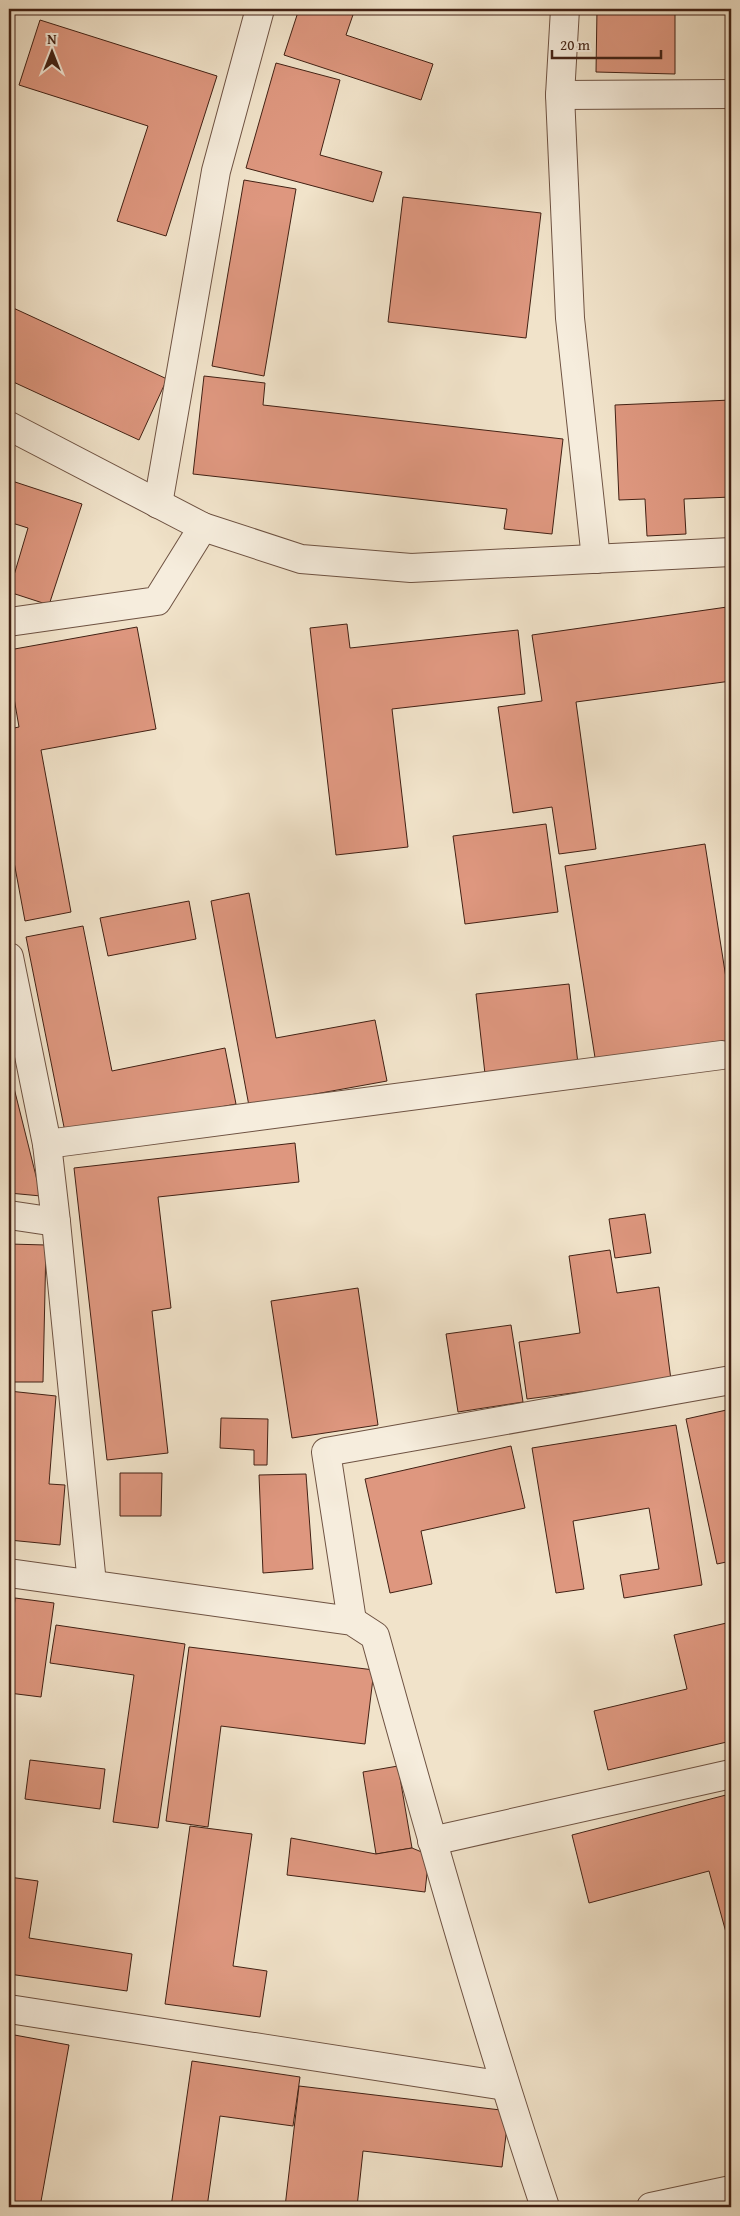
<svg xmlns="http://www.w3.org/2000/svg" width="740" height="2216" font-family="'Gentium Book Plus',serif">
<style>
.building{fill:#de977f;stroke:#422114}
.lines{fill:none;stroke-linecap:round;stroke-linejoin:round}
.minor-casing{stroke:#6e5242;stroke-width:30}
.tertiary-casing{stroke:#6e5242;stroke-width:30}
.minor{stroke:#f6eddd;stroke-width:28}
.tertiary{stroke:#f6eddd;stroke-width:28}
</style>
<rect width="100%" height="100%" fill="#f1e3ca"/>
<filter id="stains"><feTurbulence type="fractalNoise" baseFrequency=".004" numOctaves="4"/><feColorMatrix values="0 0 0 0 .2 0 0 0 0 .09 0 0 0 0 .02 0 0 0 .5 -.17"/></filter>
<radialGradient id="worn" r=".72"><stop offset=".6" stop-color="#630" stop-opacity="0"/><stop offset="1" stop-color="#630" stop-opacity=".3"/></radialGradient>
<g class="building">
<polygon points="299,9 355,9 346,35 433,64 421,100 284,55"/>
<polygon points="597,9 675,9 675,74 596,72"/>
<polygon points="40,20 217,76 166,236 117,221 148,126 19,85"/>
<polygon points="276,63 340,80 320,155 382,172 373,202 246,168"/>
<polygon points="244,180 296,189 264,376 212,366"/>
<polygon points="403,197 541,213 526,338 388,322"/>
<polygon points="9,306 167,379 139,440 9,380"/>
<polygon points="204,376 265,383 263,405 563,439 552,534 504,529 507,509 193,474"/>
<polygon points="731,400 731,497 684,499 686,534 647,536 645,499 619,500 615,405"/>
<polygon points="9,480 82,504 49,605 9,592 28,528 9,522"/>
<polygon points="727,607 731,635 731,681 576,702 596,849 559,854 552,807 513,813 498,707 542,701 532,635"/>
<polygon points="347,624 350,648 518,630 525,694 392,709 408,847 336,855 310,628"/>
<polygon points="137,627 156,729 41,750 71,912 25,921 9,835 9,729 19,727 9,669 9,650"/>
<polygon points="546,824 558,912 465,924 453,836"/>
<polygon points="705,844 731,1010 731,1043 596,1064 565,866"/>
<polygon points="249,893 276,1038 375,1020 387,1081 249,1106 211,901"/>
<polygon points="189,901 196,939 108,956 100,918"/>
<polygon points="83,926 112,1071 225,1048 236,1104 66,1137 26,937"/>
<polygon points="569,984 578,1064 485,1074 476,994"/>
<polygon points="9,1068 41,1196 9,1193"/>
<polygon points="295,1143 299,1182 158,1197 171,1308 152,1311 168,1453 107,1460 74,1168"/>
<polygon points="645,1214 651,1253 615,1258 609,1219"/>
<polygon points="9,1244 46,1245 43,1382 10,1382 12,1303 9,1303"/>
<polygon points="610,1250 617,1293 659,1287 671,1380 527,1399 519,1342 580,1333 569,1256"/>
<polygon points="358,1288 378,1425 292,1438 271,1301"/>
<polygon points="511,1325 523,1402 458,1412 446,1334"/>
<polygon points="9,1391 56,1396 49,1484 65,1485 60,1545 9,1540"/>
<polygon points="731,1409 731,1561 717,1564 686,1419"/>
<polygon points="221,1418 268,1419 267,1465 254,1465 254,1450 220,1448"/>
<polygon points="676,1425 702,1585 624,1598 620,1575 659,1569 649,1508 573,1521 584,1589 556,1593 532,1448"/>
<polygon points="511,1446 525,1508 421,1531 432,1584 390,1593 365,1479"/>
<polygon points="120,1473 162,1473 161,1516 120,1516"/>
<polygon points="306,1474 313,1569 263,1573 259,1475"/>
<polygon points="15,1598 54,1603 41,1697 9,1693 9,1617 13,1618"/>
<polygon points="731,1622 731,1741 608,1770 594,1711 687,1689 674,1635"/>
<polygon points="56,1625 185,1644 158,1828 113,1822 134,1675 50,1663"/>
<polygon points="189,1647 374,1670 365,1744 221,1726 208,1827 166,1821"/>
<polygon points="30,1760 105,1769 100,1809 25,1799"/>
<polygon points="398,1766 412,1848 376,1854 363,1772"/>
<polygon points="726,1795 731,1815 731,1935 727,1936 709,1871 589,1903 572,1835"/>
<polygon points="190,1826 252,1834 233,1966 267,1971 260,2017 165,2004"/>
<polygon points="291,1838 376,1854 412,1848 429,1855 425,1892 287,1875"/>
<polygon points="9,1877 38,1881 29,1938 132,1954 127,1991 9,1974"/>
<polygon points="9,2034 69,2045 40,2207 9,2207"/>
<polygon points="192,2061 300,2077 293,2126 220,2116 207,2207 171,2207"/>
<polygon points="299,2086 509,2111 502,2167 363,2151 357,2207 285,2207"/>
</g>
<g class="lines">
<g class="minor-casing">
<g id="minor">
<polyline points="565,9 560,95 570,318 596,559"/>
<polyline points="560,95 731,94"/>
<polyline points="158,504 216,171 260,9"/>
<polyline points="9,622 157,601 203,527"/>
<polyline points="9,957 47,1144 56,1222 92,1584"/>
<polyline points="47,1144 722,1055"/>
<polyline points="9,1215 56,1222"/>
<path d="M9 1573 352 1621 375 1636C428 1827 482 2018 545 2207"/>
<polyline points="352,1621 326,1452 731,1380"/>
<polyline points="432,1841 731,1774"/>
<polyline points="9,2009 505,2086"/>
<polyline points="651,2207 731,2190"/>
</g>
</g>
<g class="tertiary-casing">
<polyline id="tertiary" points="9,426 203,527 301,559 411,568 731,552"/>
</g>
<use href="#minor" class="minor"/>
<use href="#tertiary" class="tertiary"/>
</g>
<rect width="740" height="2216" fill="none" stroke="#f1e3ca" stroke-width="30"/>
<rect x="10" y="10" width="720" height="2196" fill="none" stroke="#422114" stroke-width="2.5"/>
<rect x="15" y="15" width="710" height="2186" fill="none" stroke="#422114"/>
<g transform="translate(52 52)" stroke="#f6eddd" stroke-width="4" paint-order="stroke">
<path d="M0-4L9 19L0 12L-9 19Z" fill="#422114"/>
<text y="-8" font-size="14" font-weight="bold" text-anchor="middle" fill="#422114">N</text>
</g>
<path d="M552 50v8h109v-8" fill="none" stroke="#422114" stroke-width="2.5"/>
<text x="560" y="50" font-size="15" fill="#422114" stroke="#f6eddd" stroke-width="4" paint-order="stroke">20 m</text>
<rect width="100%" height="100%" filter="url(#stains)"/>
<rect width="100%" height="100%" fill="url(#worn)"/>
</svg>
